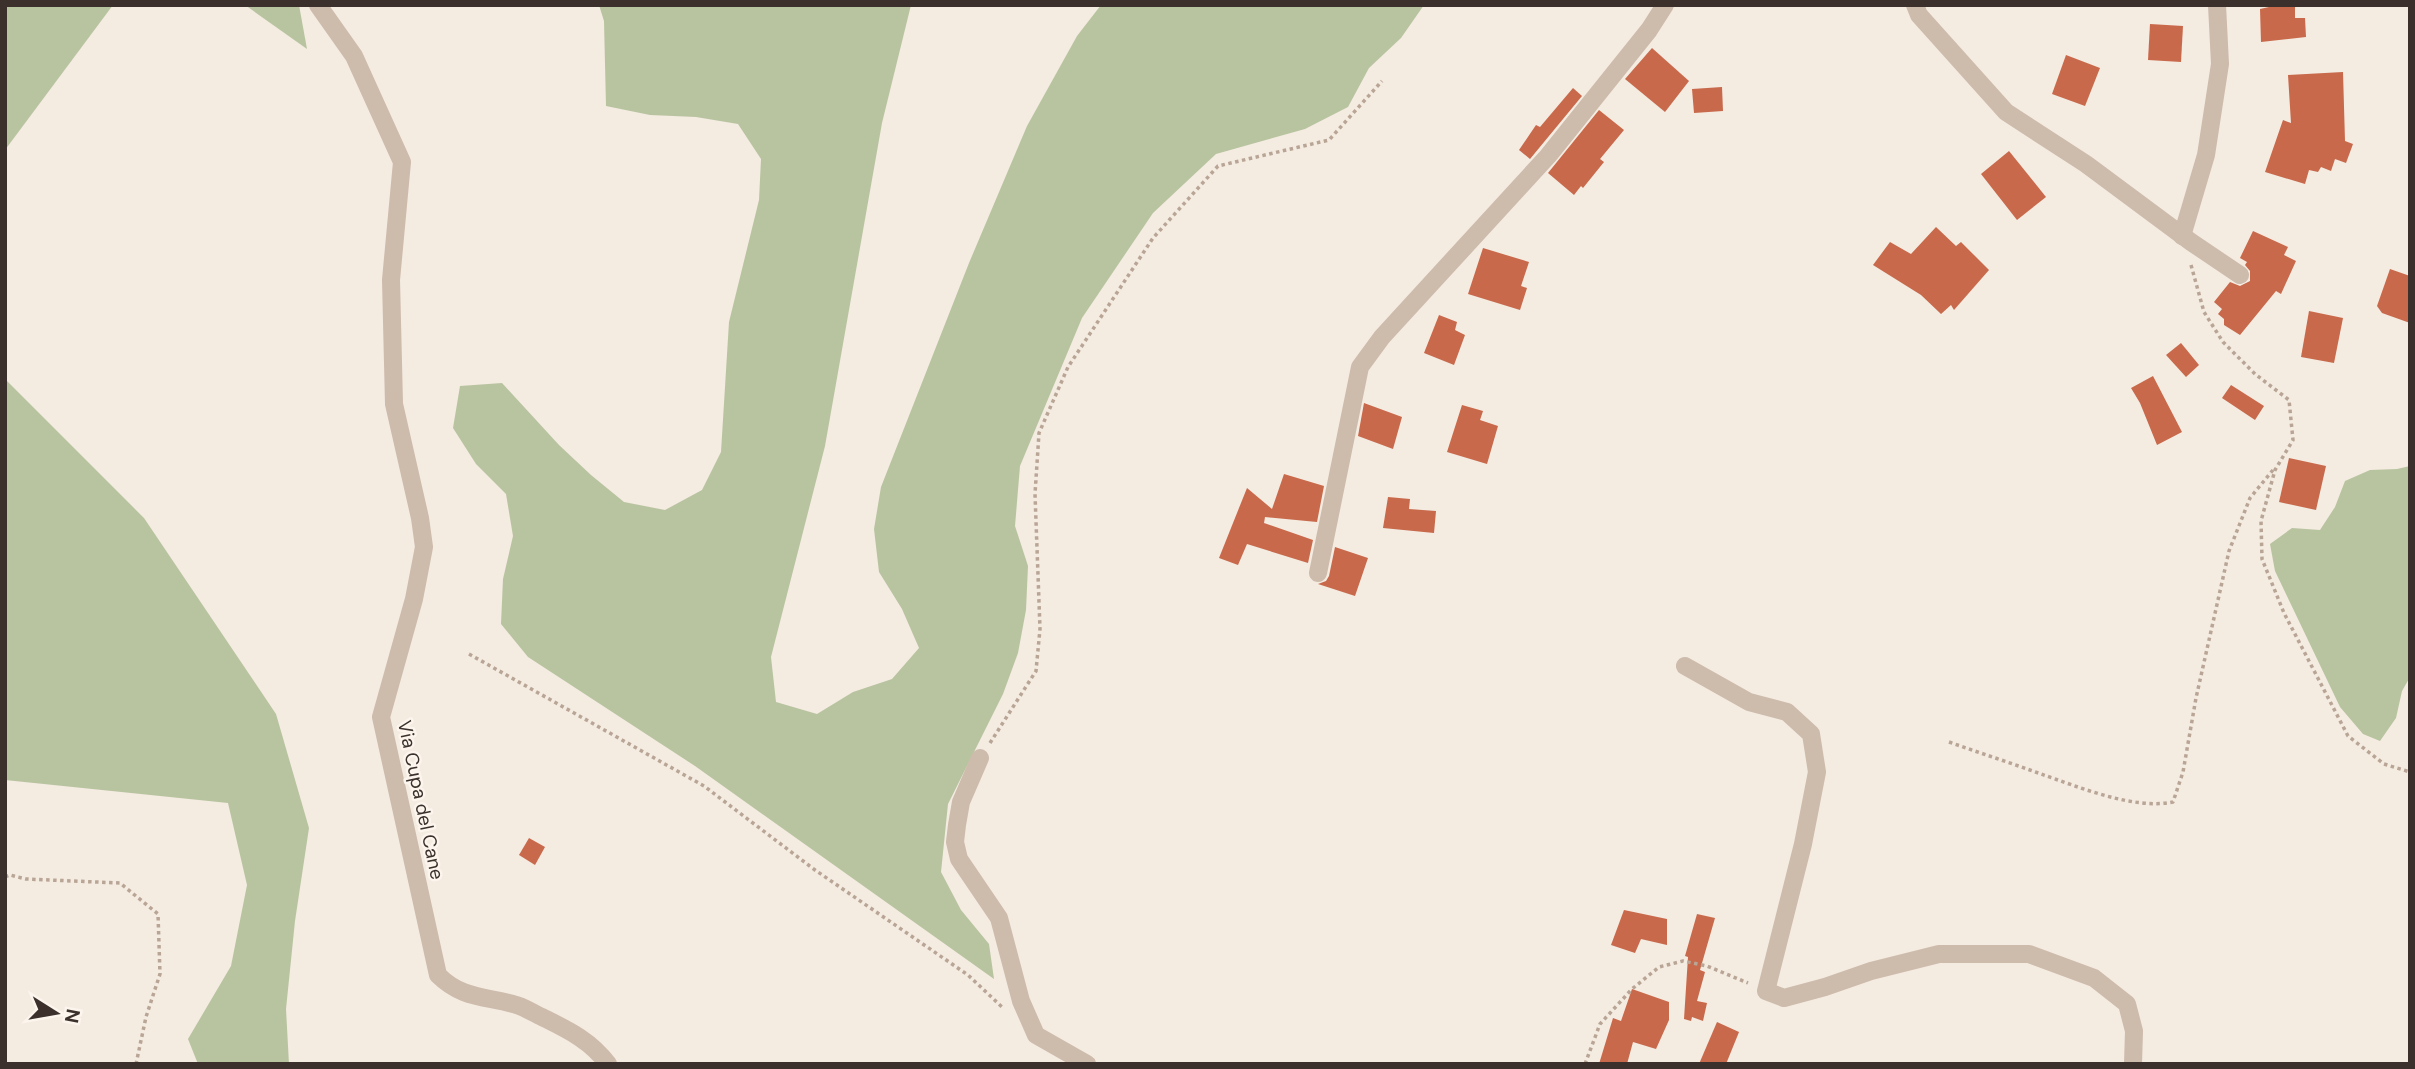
<svg xmlns="http://www.w3.org/2000/svg" width="2415" height="1069" font-family="'DM Sans',sans-serif">
<style>
.green{fill:#b8c4a0}
.building{fill:#c8694b}
.lines{fill:none;stroke-linecap:round;stroke-linejoin:round}
.path{stroke:#b9a596;stroke-width:3.5;stroke-dasharray:3.5 3.5;stroke-linecap:butt}
.street{stroke:#cdbbac;stroke-width:18}
.labels{text-anchor:middle;dominant-baseline:central;stroke-width:5;stroke-linejoin:round;paint-order:stroke}
.street-label{font-size:19px;fill:#3b302b;stroke:#fbf5ee}
</style>
<rect width="100%" height="100%" fill="#f4ebe1"/>
<g class="green">
<polygon points="5,5 113,5 5,150"/>
<polygon points="245,5 299,5 307,49"/>
<polygon points="599,5 911,5 882,123 825,446 771,657 776,702 817,714 853,692 892,679 919,648 902,609 879,572 874,529 881,487 969,263 1027,126 1077,36 1101,5 1424,5 1401,38 1369,68 1348,107 1305,129 1216,154 1153,213 1082,318 1020,466 1015,526 1028,566 1026,610 1018,653 1003,694 948,804 941,872 961,910 989,944 994,979 695,766 528,657 501,624 503,579 513,536 506,494 476,464 453,428 460,386 502,383 559,445 591,475 624,502 665,510 702,490 721,452 729,322 759,200 761,159 738,124 696,117 650,115 606,106 604,21"/>
<polygon points="5,379 144,518 276,714 309,828 295,921 286,1009 289,1064 198,1064 188,1039 231,966 247,885 228,803 5,780"/>
<polygon points="2410,466 2410,677 2402,691 2396,718 2380,741 2363,734 2340,707 2275,571 2270,544 2292,528 2320,530 2335,507 2345,481 2370,470 2397,469"/>
</g>
<g class="building">
<polygon points="2278,5 2295,5 2295,18 2305,18 2306,37 2261,42 2260,9"/>
<polygon points="2150,24 2183,26 2181,62 2148,60"/>
<polygon points="1652,48 1689,81 1665,112 1625,79"/>
<polygon points="2066,55 2100,68 2085,106 2052,94"/>
<polygon points="2343,72 2345,141 2353,144 2346,163 2335,159 2331,171 2321,167 2318,172 2309,170 2305,184 2265,172 2283,120 2291,123 2288,75"/>
<polygon points="1722,87 1723,111 1694,113 1692,89"/>
<polygon points="1573,88 1582,96 1530,159 1519,150 1536,125 1540,127"/>
<polygon points="1599,110 1624,130 1600,159 1604,162 1583,188 1581,186 1574,195 1548,173"/>
<polygon points="2009,151 2046,197 2017,220 1981,174"/>
<polygon points="1936,227 1956,246 1961,242 1989,270 1954,310 1951,305 1941,314 1921,295 1873,265 1890,242 1911,254"/>
<polygon points="2253,231 2288,247 2284,255 2296,261 2281,294 2276,291 2240,335 2224,325 2224,319 2218,314 2222,309 2214,302 2230,282 2240,286 2250,281 2250,271 2245,265 2247,262 2240,258"/>
<polygon points="1483,248 1529,262 1521,286 1527,288 1520,310 1468,294"/>
<polygon points="2390,269 2410,276 2410,323 2382,313 2377,306"/>
<polygon points="2309,311 2343,318 2334,363 2301,357"/>
<polygon points="1439,315 1457,322 1455,330 1465,335 1454,365 1424,353"/>
<polygon points="2181,343 2199,365 2186,377 2166,355"/>
<polygon points="2153,376 2182,432 2157,445 2140,403 2131,388"/>
<polygon points="2231,385 2264,406 2255,420 2222,398"/>
<polygon points="1364,403 1402,417 1393,449 1358,436"/>
<polygon points="1462,405 1483,411 1480,420 1498,426 1487,464 1447,452"/>
<polygon points="2289,458 2326,466 2316,510 2279,502"/>
<polygon points="1284,474 1324,486 1317,522 1265,517 1264,523 1313,540 1308,563 1247,544 1238,565 1219,558 1247,488 1272,509"/>
<polygon points="1388,497 1410,499 1409,509 1436,511 1434,533 1383,528"/>
<polygon points="1335,547 1368,558 1355,596 1318,584 1326,581 1329,576"/>
<polygon points="529,838 545,847 535,865 519,855"/>
<polygon points="1624,910 1667,919 1667,945 1641,939 1635,953 1611,945"/>
<polygon points="1697,914 1715,918 1700,970 1705,972 1697,1001 1707,1003 1703,1021 1692,1017 1691,1021 1684,1019 1688,957 1685,956"/>
<polygon points="1632,989 1669,1002 1669,1020 1656,1049 1633,1042 1627,1064 1599,1064 1613,1018 1621,1021"/>
<polygon points="1717,1022 1739,1032 1726,1064 1699,1064"/>
</g>
<g class="lines">
<g class="path">
<polyline points="2191,265 2204,312 2223,342 2255,374 2289,400 2293,440 2275,470 2261,521 2262,559 2284,613 2348,736 2384,764 2410,772"/>
<polyline points="469,654 704,786 815,870 968,975 1002,1007"/>
<path d="M1949 742C1980 753 2011 763 2041 774 2079 787 2133 810 2173 802L2183 772 2196 698 2229 551 2250 498 2273 470"/>
<polyline points="990,743 1036,671 1040,629 1035,494 1039,433 1068,367 1153,238 1218,166 1329,140 1382,81"/>
<polyline points="5,877 10,875 26,879 120,883 158,914 160,974 146,1017 136,1064"/>
<polyline points="1585,1064 1600,1024 1632,989 1659,967 1683,961 1707,966 1748,983"/>
</g>
<g class="street">
<path d="M318 5 354 56 402 162 391 280 394 404 420 518 424 547 414 599 381 717 438 975C461 998 483 996 513 1004 523 1006 533 1013 542 1017 568 1030 590 1040 608 1064"/>
<polyline points="1915,5 1919,15 2006,112 2086,164 2191,242 2240,275"/>
<polyline points="2182,236 2206,155 2220,64 2217,5"/>
<polyline points="1318,573 1360,367 1382,337 1548,156 1649,30 1665,5"/>
<polyline points="1685,666 1749,702 1787,712 1811,734 1817,772 1803,844 1766,991 1784,998 1825,987 1871,971 1939,954 2029,954 2094,978 2127,1004 2134,1031 2133,1064"/>
<polyline points="980,758 961,802 957,825 955,842 959,859 999,918 1021,1001 1036,1035 1087,1064"/>
</g>
</g>
<g class="labels">
<g class="street-label">
<text transform="translate(421 800) rotate(78)">Via Cupa del Cane</text>
</g>
</g>
<rect width="2415" height="1069" fill="none" stroke="#3b302b" stroke-width="14"/>
<g transform="translate(56 1013) rotate(101)" stroke="#fbf5ee" stroke-width="5" paint-order="stroke">
<path d="M0-5L12 26L0 18L-12 26Z" fill="#3b302b"/>
<text y="-10" font-size="19" font-weight="bold" text-anchor="middle" fill="#3b302b">N</text>
</g>
</svg>
